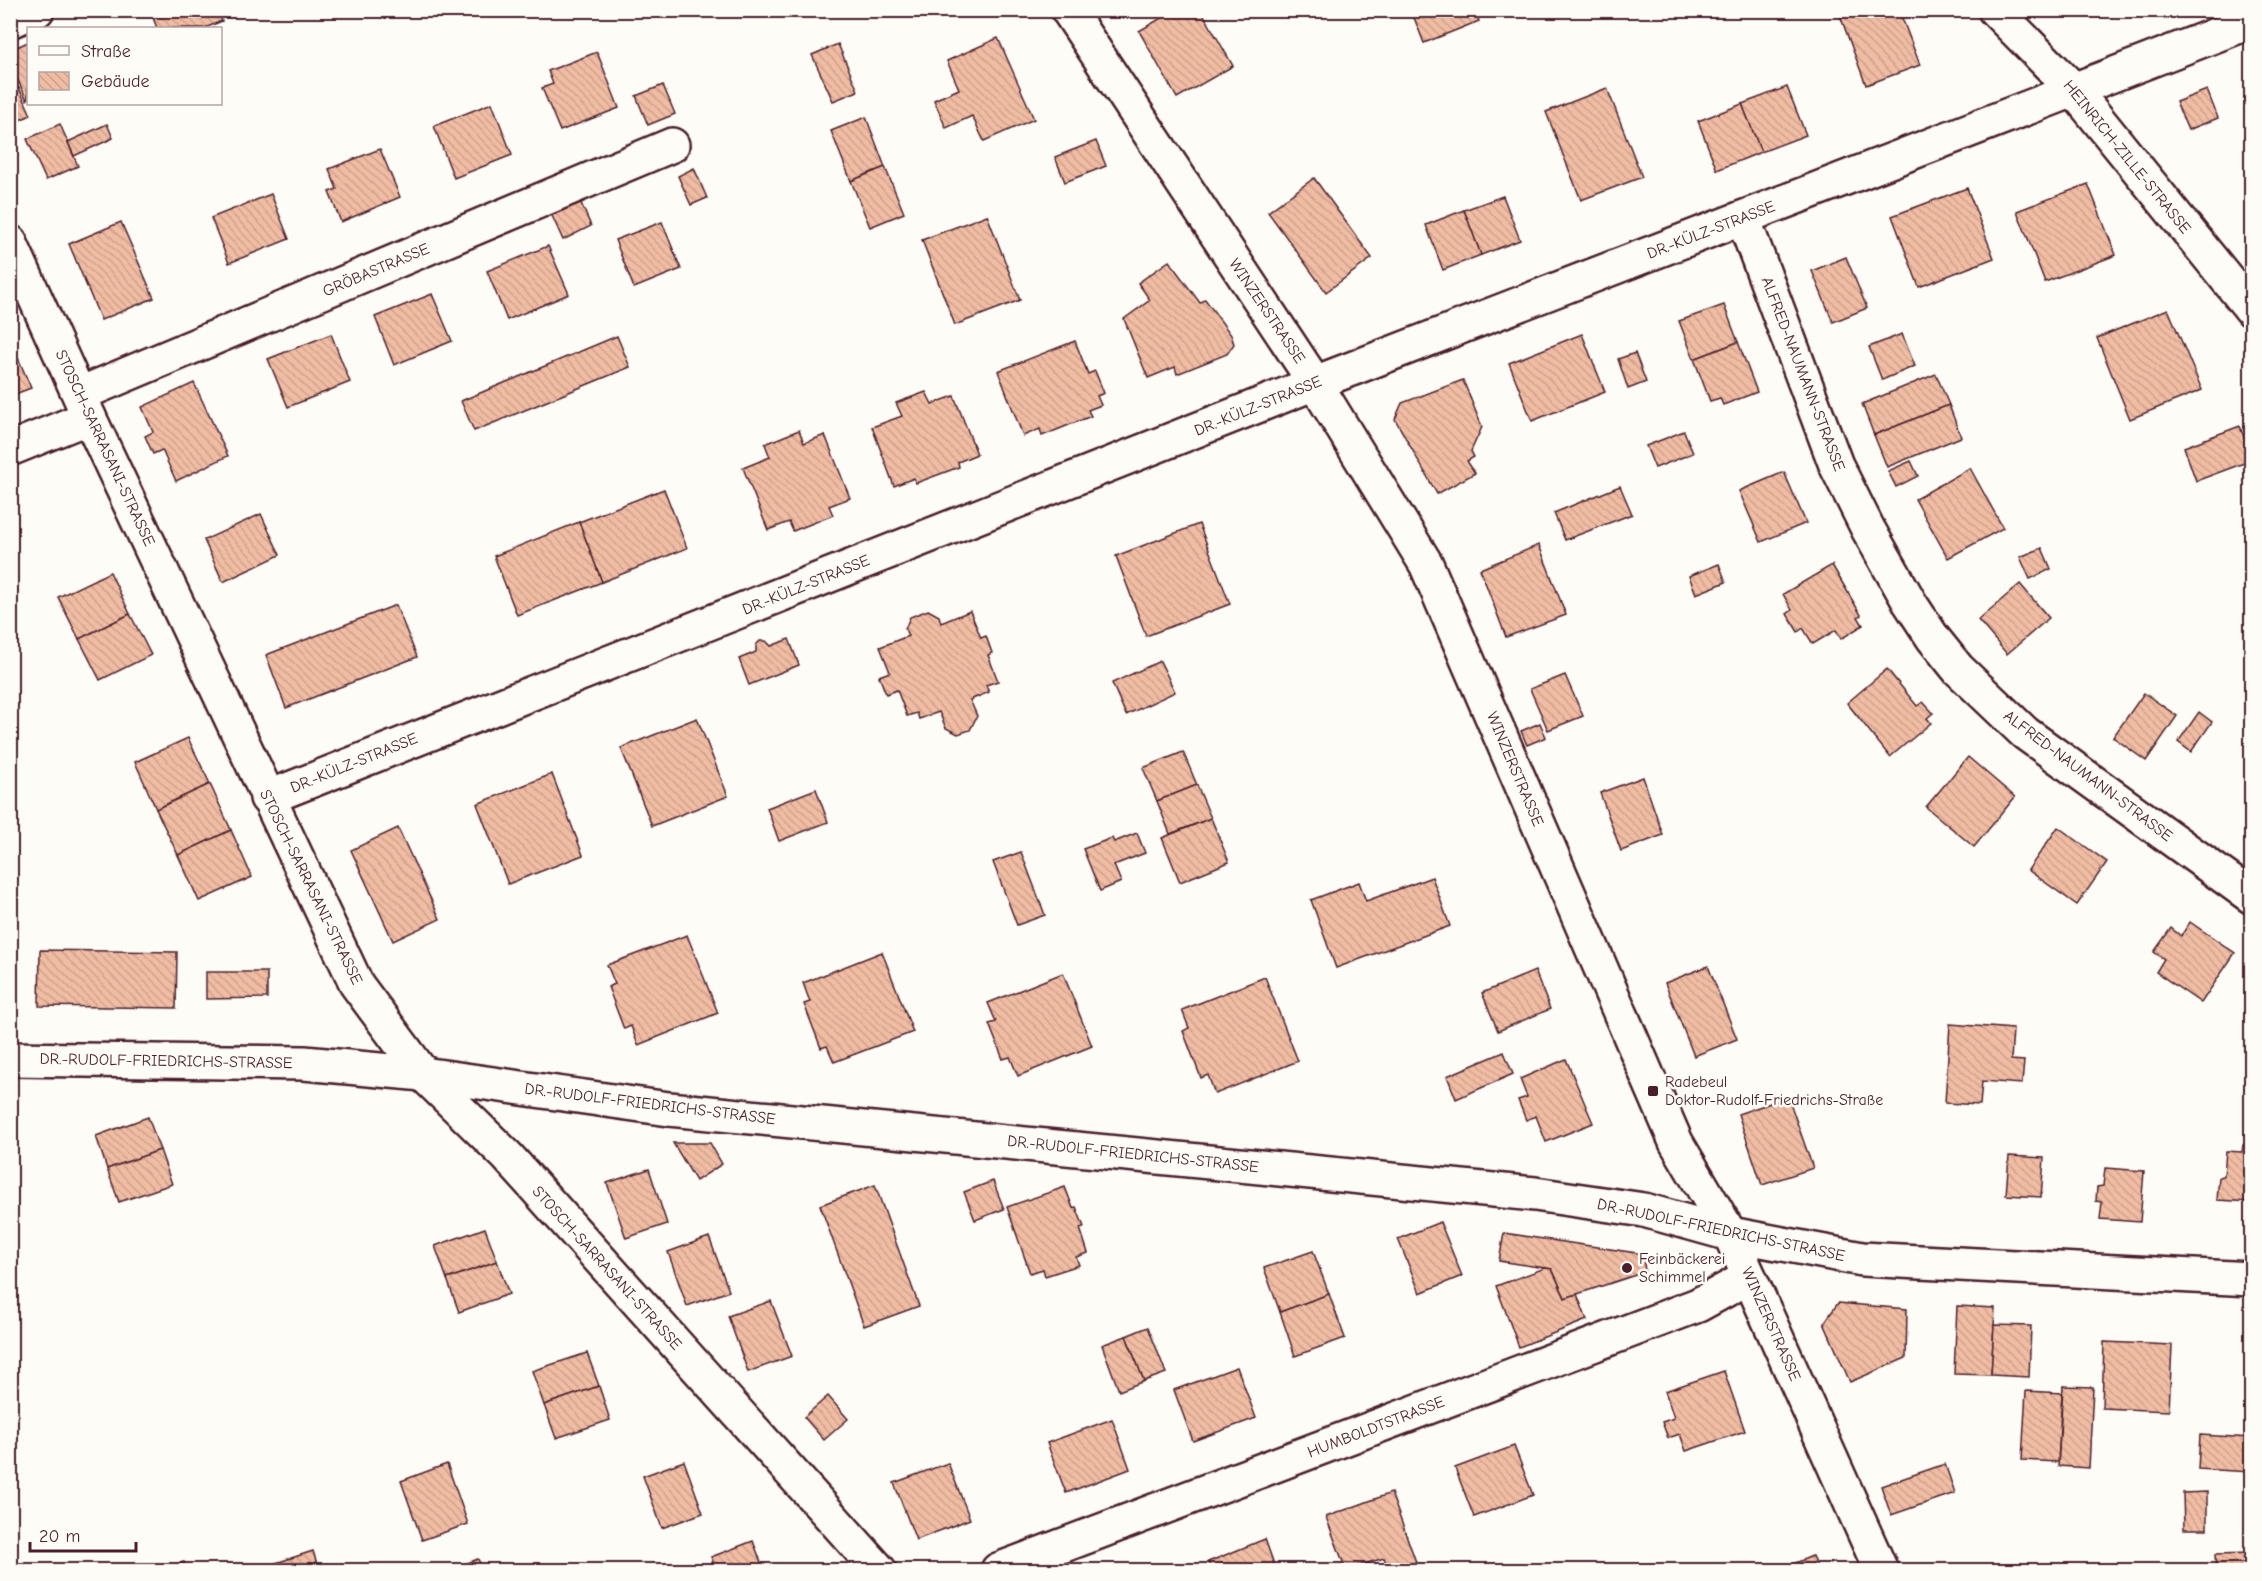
<svg xmlns="http://www.w3.org/2000/svg" width="2262" height="1581" font-family="'Comic Neue',sans-serif">
<style>
.building{fill:url(#building-back-hatch);stroke:#4a1f2b;stroke-width:1.5}
.lines{fill:none;stroke-linecap:round;stroke-linejoin:round}
.street-casing{stroke:#4a1f2b;stroke-width:38}
.street{stroke:#fdfcf7;stroke-width:33}
.poi-dot{fill:#4a1f2b;stroke:#fdfcf7;stroke-width:2}
.labels{text-anchor:middle;dominant-baseline:central;stroke-width:5;stroke-linejoin:round;paint-order:stroke}
.street-label{font-size:16px;fill:#4a1f2b;stroke:#fdfcf7}
.poi-label{font-size:16px;fill:#4a1f2b;stroke:#fdfcf7;text-anchor:start}
</style>
<defs>
<pattern id="building-back-hatch" width="6" height="6" patternUnits="userSpaceOnUse" patternTransform="scale(1.5)"><rect width="6" height="6" fill="#f0bca3"/><path d="M-1 5l2 2M0 0l6 6M5-1l2 2" fill="none" stroke="#cfa18c"/></pattern>
</defs>
<rect width="100%" height="100%" fill="#fdfcf7"/>
<filter id="ink" filterUnits="userSpaceOnUse"><feTurbulence type="fractalNoise" baseFrequency=".0167" numOctaves="2"/><feDisplacementMap in="SourceGraphic" scale="12" xChannelSelector="R" yChannelSelector="G"/><feConvolveMatrix kernelMatrix="1 2 1 2 8 2 1 2 1" color-interpolation-filters="sRGB"/></filter>
<g filter="url(#ink)">
<g class="building">
<polygon points="150,10 218,10 222,21 205,28 157,28"/>
<polygon points="1175,10 1201,10 1233,66 1177,98 1139,31"/>
<polygon points="1411,10 1475,10 1479,21 1424,43"/>
<polygon points="1838,10 1899,10 1920,65 1866,85"/>
<polygon points="998,38 1034,119 984,141 972,116 946,128 934,100 959,89 947,61"/>
<polygon points="28,42 28,99 27,100 10,63 10,50"/>
<polygon points="838,44 858,91 833,101 812,55"/>
<polygon points="597,52 619,108 560,131 542,88 553,84 548,71"/>
<polygon points="663,85 675,114 648,125 636,96"/>
<polygon points="1787,87 1806,135 1761,152 1742,104"/>
<polygon points="19,88 31,115 10,124 10,91"/>
<polygon points="1607,88 1642,177 1581,200 1546,112"/>
<polygon points="2207,90 2218,118 2188,130 2176,102"/>
<polygon points="492,103 512,155 454,178 434,126"/>
<polygon points="1742,104 1761,152 1717,170 1698,121"/>
<polygon points="866,117 885,167 851,181 831,131"/>
<polygon points="60,124 78,166 46,180 27,139"/>
<polygon points="107,124 113,138 74,156 68,142"/>
<polygon points="1096,141 1106,166 1065,182 1055,157"/>
<polygon points="380,149 400,197 341,222 329,192 337,189 329,169"/>
<polygon points="885,167 904,213 870,227 851,181"/>
<polygon points="694,168 707,198 691,205 678,176"/>
<polygon points="1314,178 1372,258 1326,292 1268,212"/>
<polygon points="2088,184 2116,255 2045,282 2017,211"/>
<polygon points="1967,188 1994,258 1919,287 1892,216"/>
<polygon points="271,194 289,239 229,263 211,218"/>
<polygon points="577,194 591,226 563,240 548,207"/>
<polygon points="1503,196 1520,240 1481,255 1464,210"/>
<polygon points="1464,210 1481,255 1443,270 1426,225"/>
<polygon points="987,215 1020,300 955,325 922,240"/>
<polygon points="121,222 154,298 101,320 69,244"/>
<polygon points="662,222 681,269 634,288 615,240"/>
<polygon points="548,246 569,294 507,320 487,271"/>
<polygon points="1846,257 1867,308 1833,322 1812,271"/>
<polygon points="1169,261 1200,303 1205,299 1231,335 1234,344 1227,354 1177,374 1175,367 1148,378 1124,319 1150,300 1138,283"/>
<polygon points="432,294 452,341 394,365 375,317"/>
<polygon points="1724,305 1738,342 1694,359 1679,321"/>
<polygon points="2168,309 2202,390 2130,419 2097,338"/>
<polygon points="331,334 350,382 288,407 268,359"/>
<polygon points="1582,334 1605,392 1532,421 1509,363"/>
<polygon points="1902,334 1915,366 1882,380 1869,347"/>
<polygon points="617,336 630,367 474,431 461,401"/>
<polygon points="10,339 31,388 10,396"/>
<polygon points="1075,341 1088,374 1095,371 1104,393 1097,396 1101,405 1088,410 1091,416 1042,436 1040,429 1023,436 998,371"/>
<polygon points="1738,342 1757,392 1723,405 1720,398 1710,401 1694,359"/>
<polygon points="1635,353 1646,382 1628,389 1618,359"/>
<polygon points="1936,374 1949,405 1874,435 1862,404"/>
<polygon points="1463,380 1482,427 1471,451 1474,457 1467,461 1475,473 1437,494 1395,419 1402,403"/>
<polygon points="194,383 228,456 176,481 162,450 153,454 145,436 153,432 142,407"/>
<polygon points="926,392 932,404 954,396 977,454 958,462 959,467 916,483 914,478 894,486 872,427 902,416 896,403"/>
<polygon points="1949,405 1961,437 1887,467 1874,435"/>
<polygon points="2240,426 2252,460 2196,481 2184,447"/>
<polygon points="799,430 804,443 825,435 850,498 829,506 833,515 793,531 789,522 768,530 743,468 770,457 765,444"/>
<polygon points="1684,431 1693,453 1655,468 1646,446"/>
<polygon points="1911,461 1918,476 1896,487 1888,471"/>
<polygon points="1970,468 2003,528 1948,558 1915,499"/>
<polygon points="1784,472 1806,523 1761,542 1739,491"/>
<polygon points="1620,486 1632,514 1565,540 1554,513"/>
<polygon points="664,489 687,548 602,582 579,522"/>
<polygon points="261,514 280,555 223,582 204,540"/>
<polygon points="579,522 602,582 517,615 494,556"/>
<polygon points="1199,524 1230,604 1146,636 1116,556"/>
<polygon points="1539,545 1566,615 1506,637 1480,569"/>
<polygon points="2042,548 2051,569 2030,579 2020,557"/>
<polygon points="1719,564 1726,582 1696,594 1689,576"/>
<polygon points="1832,565 1861,615 1858,617 1863,625 1841,639 1836,630 1813,644 1803,628 1798,632 1787,614 1792,610 1783,594"/>
<polygon points="110,572 130,614 79,639 58,597"/>
<polygon points="2020,584 2049,618 2007,654 1978,620"/>
<polygon points="396,605 417,657 286,708 266,655"/>
<polygon points="928,610 939,616 941,623 970,611 981,638 986,636 992,653 988,655 998,681 986,685 989,692 970,700 977,716 970,730 958,734 946,728 939,712 919,719 917,713 907,716 897,690 886,694 879,676 890,672 880,647 908,636 905,629 910,617"/>
<polygon points="130,614 151,655 100,680 79,639"/>
<polygon points="789,639 799,665 749,685 739,659 756,652 756,645 760,641 766,641 771,646"/>
<polygon points="1160,661 1175,692 1126,715 1112,683"/>
<polygon points="1887,669 1917,706 1923,702 1933,713 1927,718 1931,723 1890,757 1847,703"/>
<polygon points="1565,675 1583,716 1548,730 1530,689"/>
<polygon points="2144,693 2177,716 2146,761 2113,737"/>
<polygon points="2199,712 2212,722 2191,752 2178,742"/>
<polygon points="697,718 728,796 652,826 621,748"/>
<polygon points="1540,723 1546,737 1527,745 1521,731"/>
<polygon points="188,738 210,784 156,809 135,762"/>
<polygon points="1183,752 1197,785 1157,801 1143,768"/>
<polygon points="1968,757 2015,797 1974,847 1926,807"/>
<polygon points="552,774 583,855 508,884 477,804"/>
<polygon points="1643,777 1663,835 1621,851 1600,793"/>
<polygon points="210,784 231,830 178,855 156,809"/>
<polygon points="1197,785 1211,818 1170,834 1157,801"/>
<polygon points="816,789 828,822 779,841 767,808"/>
<polygon points="1211,818 1229,862 1180,882 1162,838"/>
<polygon points="2058,827 2107,862 2077,905 2028,870"/>
<polygon points="398,828 440,919 393,941 351,850"/>
<polygon points="231,830 252,877 199,901 178,855"/>
<polygon points="1137,833 1145,853 1114,865 1121,882 1100,891 1083,849 1112,838 1114,842"/>
<polygon points="1021,852 1045,915 1017,925 993,862"/>
<polygon points="1432,877 1450,926 1336,968 1311,900 1359,882 1366,901"/>
<polygon points="2190,922 2235,953 2201,1003 2156,972 2164,959 2154,952 2171,928 2181,936"/>
<polygon points="687,935 718,1013 638,1045 631,1026 624,1029 608,987 615,984 607,965"/>
<polygon points="40,950 177,952 176,1008 39,1006"/>
<polygon points="882,952 913,1032 834,1062 827,1046 821,1048 804,1004 810,1002 803,983"/>
<polygon points="1708,966 1737,1039 1694,1056 1665,983"/>
<polygon points="1535,971 1550,1009 1498,1031 1482,993"/>
<polygon points="206,972 267,972 267,998 206,999"/>
<polygon points="1063,973 1092,1046 1018,1076 1010,1057 1003,1059 989,1024 996,1022 988,1003"/>
<polygon points="1265,977 1298,1061 1215,1094 1208,1075 1201,1078 1183,1031 1189,1028 1182,1010"/>
<polygon points="1950,1024 2013,1029 2011,1060 2024,1061 2022,1084 1982,1081 1980,1105 1945,1103"/>
<polygon points="1504,1052 1513,1074 1456,1099 1447,1076"/>
<polygon points="1566,1059 1593,1123 1546,1142 1536,1116 1526,1120 1518,1100 1527,1097 1520,1079"/>
<polygon points="1788,1097 1813,1168 1762,1185 1738,1114"/>
<polygon points="148,1117 160,1150 107,1169 96,1136"/>
<polygon points="673,1143 710,1143 722,1164 696,1181"/>
<polygon points="2243,1145 2252,1146 2252,1202 2217,1200 2219,1177 2224,1176 2226,1151 2242,1152"/>
<polygon points="160,1150 172,1184 119,1202 107,1169"/>
<polygon points="2009,1156 2044,1158 2041,1197 2006,1195"/>
<polygon points="2105,1168 2144,1171 2140,1222 2100,1219 2102,1202 2096,1201 2097,1187 2103,1186"/>
<polygon points="649,1169 667,1224 626,1238 607,1183"/>
<polygon points="993,1181 1004,1209 975,1220 964,1192"/>
<polygon points="875,1185 919,1306 864,1326 820,1205"/>
<polygon points="1065,1187 1073,1208 1076,1207 1084,1227 1080,1228 1088,1253 1076,1257 1079,1265 1045,1276 1043,1269 1030,1273 1007,1207"/>
<polygon points="1440,1222 1462,1276 1420,1293 1398,1239"/>
<polygon points="485,1228 497,1261 447,1279 435,1246"/>
<polygon points="1504,1233 1643,1254 1645,1272 1565,1298 1552,1269 1499,1261"/>
<polygon points="709,1237 729,1291 687,1306 668,1252"/>
<polygon points="1313,1251 1329,1294 1280,1312 1264,1268"/>
<polygon points="497,1261 509,1294 459,1312 447,1279"/>
<polygon points="1545,1268 1552,1269 1565,1298 1577,1294 1587,1320 1519,1347 1496,1286"/>
<polygon points="1329,1294 1345,1338 1295,1356 1280,1312"/>
<polygon points="771,1301 792,1356 748,1372 728,1316"/>
<polygon points="1838,1303 1907,1309 1906,1358 1850,1382 1824,1323"/>
<polygon points="1957,1306 1995,1308 1991,1375 1954,1374"/>
<polygon points="1994,1325 2031,1326 2029,1377 1991,1375"/>
<polygon points="1148,1327 1166,1373 1144,1381 1126,1336"/>
<polygon points="1126,1336 1144,1381 1119,1391 1102,1345"/>
<polygon points="2104,1342 2172,1345 2169,1411 2102,1408"/>
<polygon points="587,1353 599,1386 544,1405 532,1371"/>
<polygon points="1237,1367 1256,1418 1193,1441 1174,1390"/>
<polygon points="1724,1371 1745,1431 1686,1451 1680,1434 1668,1438 1662,1422 1674,1418 1665,1391"/>
<polygon points="599,1386 610,1420 556,1438 544,1405"/>
<polygon points="2063,1386 2093,1387 2089,1468 2058,1466"/>
<polygon points="2026,1391 2062,1393 2058,1462 2022,1460"/>
<polygon points="828,1396 848,1419 824,1440 804,1417"/>
<polygon points="1112,1419 1130,1469 1066,1493 1047,1443"/>
<polygon points="2200,1435 2252,1438 2252,1472 2198,1469"/>
<polygon points="1514,1446 1533,1495 1474,1517 1455,1468"/>
<polygon points="684,1461 703,1513 662,1528 643,1476"/>
<polygon points="948,1463 970,1519 916,1540 894,1483"/>
<polygon points="447,1464 468,1524 422,1540 401,1481"/>
<polygon points="1945,1464 1955,1493 1891,1515 1881,1486"/>
<polygon points="2207,1492 2207,1529 2184,1529 2183,1493"/>
<polygon points="1391,1493 1416,1562 1389,1570 1384,1558 1346,1570 1326,1517"/>
<polygon points="1265,1539 1276,1570 1211,1570 1208,1562"/>
<polygon points="753,1541 764,1570 716,1570 711,1557"/>
<polygon points="313,1551 319,1570 254,1570"/>
<polygon points="2252,1553 2252,1570 2216,1570 2215,1554"/>
<polygon points="1812,1556 1819,1570 1779,1570"/>
<polygon points="478,1559 483,1570 449,1570"/>
<polygon points="184,1562 187,1570 160,1570"/>
</g>
<g class="lines">
<g class="street-casing">
<g id="street">
<polyline points="1068,10 1315,383 1426,564 1676,1142 1730,1234 1881,1570"/>
<polyline points="1995,10 2074,90 2252,310"/>
<polyline points="10,21 37,10"/>
<polyline points="1743,218 1836,465 1868,529 1910,603 1933,638 1958,669 2025,733 2252,897"/>
<polyline points="10,242 89,417 357,985 423,1074 507,1156 879,1570"/>
<polyline points="80,394 672,145"/>
<polyline points="10,449 89,417"/>
<polyline points="267,798 1315,383 2252,21"/>
<polyline points="10,1059 304,1063 423,1074 669,1109 1535,1194 1644,1210 1730,1234 1862,1259 2252,1279"/>
<polyline points="998,1570 1698,1305 1749,1277"/>
</g>
</g>
<use href="#street" class="street"/>
</g>
</g>
<g class="poi-dot">
<rect x="1647" y="1085" width="12" height="12" rx="3"/>
<circle cx="1627" cy="1268" r="6"/>
</g>
<g class="labels">
<g class="street-label">
<text transform="translate(2127 157) rotate(51)">HEINRICH-ZILLE-STRASSE</text>
<text transform="translate(1711 230) rotate(-21)">DR.-KÜLZ-STRASSE</text>
<text transform="translate(376 270) rotate(-23)">GRÖBASTRASSE</text>
<text transform="translate(1267 311) rotate(56)">WINZERSTRASSE</text>
<text transform="translate(1803 374) rotate(69)">ALFRED-NAUMANN-STRASSE</text>
<text transform="translate(1258 406) rotate(-22)">DR.-KÜLZ-STRASSE</text>
<text transform="translate(105 448) rotate(65)">STOSCH-SARRASANI-STRASSE</text>
<text transform="translate(806 585) rotate(-22)">DR.-KÜLZ-STRASSE</text>
<text transform="translate(354 763) rotate(-22)">DR.-KÜLZ-STRASSE</text>
<text transform="translate(1515 769) rotate(67)">WINZERSTRASSE</text>
<text transform="translate(2088 776) rotate(37)">ALFRED-NAUMANN-STRASSE</text>
<text transform="translate(311 887) rotate(64)">STOSCH-SARRASANI-STRASSE</text>
<text transform="translate(166 1061) rotate(1)">DR.-RUDOLF-FRIEDRICHS-STRASSE</text>
<text transform="translate(650 1104) rotate(7)">DR.-RUDOLF-FRIEDRICHS-STRASSE</text>
<text transform="translate(1133 1154) rotate(6)">DR.-RUDOLF-FRIEDRICHS-STRASSE</text>
<text transform="translate(1721 1230) rotate(12)">DR.-RUDOLF-FRIEDRICHS-STRASSE</text>
<text transform="translate(607 1268) rotate(48)">STOSCH-SARRASANI-STRASSE</text>
<text transform="translate(1771 1324) rotate(66)">WINZERSTRASSE</text>
<text transform="translate(1376 1427) rotate(-21)">HUMBOLDTSTRASSE</text>
</g>
<g class="poi-label">
<text x="1665" y="1082">Radebeul<tspan x="1665" dy="18">Doktor-Rudolf-Friedrichs-Straße</tspan></text>
<text x="1639" y="1259">Feinbäckerei<tspan x="1639" dy="18">Schimmel</tspan></text>
</g>
</g>
<rect width="2262" height="1581" fill="none" stroke="#fdfcf7" stroke-width="36"/>
<rect x="18" y="18" width="2226" height="1545" fill="none" stroke="#4a1f2b" stroke-width="2" filter="url(#ink)"/>
<rect x="27" y="27" width="195" height="78" fill="#fdfcf7" stroke="#b5a4a5" stroke-width="1.5"/>
<rect x="39" y="46" width="30" height="9" fill="#fdfcf7" stroke="#b5a4a5" stroke-width="1.5"/>
<text x="81" y="57" font-size="18" fill="#4a1f2b">Straße</text>
<rect x="39" y="72" width="30" height="18" fill="url(#building-back-hatch)" stroke="#b5a4a5" stroke-width="1.5"/>
<text x="81" y="87" font-size="18" fill="#4a1f2b">Gebäude</text>
<path d="M30 1542v9h106v-9" fill="none" stroke="#4a1f2b" stroke-width="3"/>
<text x="39" y="1542" font-size="18" fill="#4a1f2b" stroke="#fdfcf7" stroke-width="4.5" paint-order="stroke">20 m</text>
</svg>
